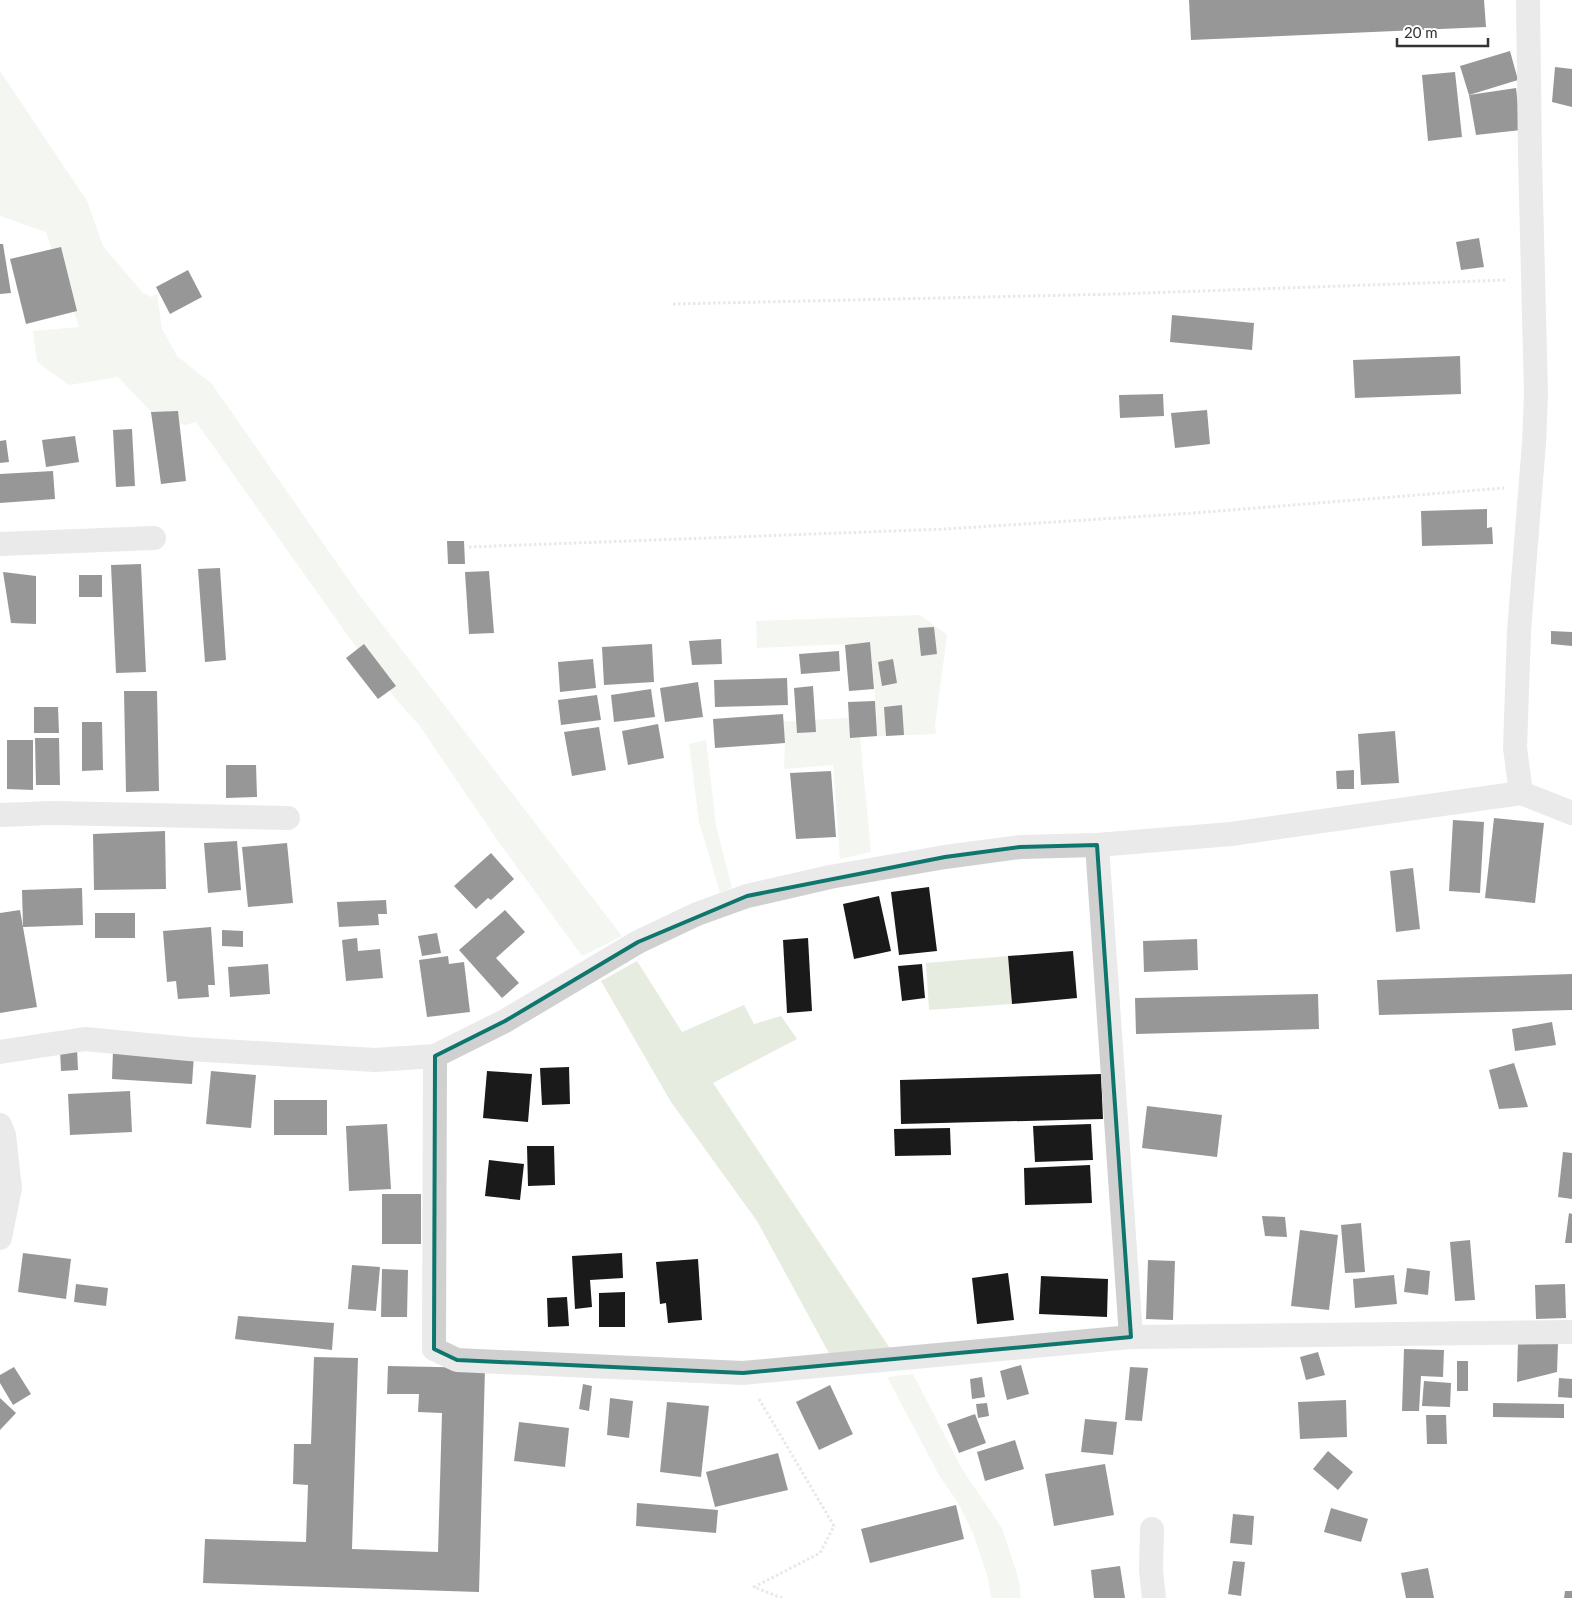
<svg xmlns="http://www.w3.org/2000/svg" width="1572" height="1598" font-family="Lato,sans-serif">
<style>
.green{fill:#e6ecdf}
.building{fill:#1a1a1a}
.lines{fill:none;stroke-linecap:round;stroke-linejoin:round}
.path{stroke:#cdcdcd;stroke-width:3;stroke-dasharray:2.5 2.5;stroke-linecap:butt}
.minor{stroke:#d0d0d0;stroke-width:24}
.marked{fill:none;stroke:#0f766e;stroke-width:4;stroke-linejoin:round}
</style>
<rect width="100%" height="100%" fill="#fff"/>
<g class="green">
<polygon points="0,71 87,201 103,246 143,293 151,297 157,294 162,329 177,356 212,384 355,589 622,936 582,956 498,841 419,725 399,703 356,647 196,422 185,425 151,412 118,377 69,385 37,362 33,331 79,327 46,232 0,216"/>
<polygon points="920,615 947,635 935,726 936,734 860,737 871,852 840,859 833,765 784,769 785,743 779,722 877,716 870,643 757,648 756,621"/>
<polygon points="706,740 716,825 732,888 720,893 699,822 689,744"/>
<polygon points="1008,956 1012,1004 929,1010 926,963"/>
<polygon points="637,961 682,1032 744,1005 754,1024 781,1016 797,1039 713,1083 891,1350 830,1355 757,1221 671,1102 601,981"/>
<polygon points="913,1374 962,1469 1002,1528 1019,1580 1021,1598 991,1598 988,1578 973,1533 957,1501 940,1477 887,1377"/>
</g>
<g class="building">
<polygon points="1189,0 1484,0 1486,27 1191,40"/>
<polygon points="1510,51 1518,80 1469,95 1460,66"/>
<polygon points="1555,67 1572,69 1572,107 1552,102"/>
<polygon points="1455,72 1462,137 1428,141 1422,75"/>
<polygon points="1516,88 1521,130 1476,135 1469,95"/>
<polygon points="1479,238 1484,267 1461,270 1456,242"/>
<polygon points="0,244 3,244 11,293 0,294"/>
<polygon points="61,247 77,311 26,324 10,259"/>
<polygon points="188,270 202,297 170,314 156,287"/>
<polygon points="1172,315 1254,323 1252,350 1170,342"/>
<polygon points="1460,356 1461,394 1355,398 1353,360"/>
<polygon points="1163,394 1164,416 1120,418 1119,395"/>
<polygon points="1207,410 1210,444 1175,448 1171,413"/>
<polygon points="178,411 186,481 161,484 151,412"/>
<polygon points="132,429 135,486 116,487 113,430"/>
<polygon points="75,436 79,462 46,467 42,440"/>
<polygon points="6,440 9,462 0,463 0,441"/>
<polygon points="53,471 55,499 0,503 0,474"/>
<polygon points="1487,509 1487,528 1492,527 1493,544 1422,546 1421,511"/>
<polygon points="447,541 464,541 465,564 448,564"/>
<polygon points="141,564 146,672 116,673 111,565"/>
<polygon points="220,568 226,660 205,662 198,569"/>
<polygon points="489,571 494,633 469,634 465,572"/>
<polygon points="3,572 36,576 36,624 11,623"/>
<rect x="79" y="575" width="23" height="22"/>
<polygon points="934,627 937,654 921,656 918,628"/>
<polygon points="1551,631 1572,632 1572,646 1551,644"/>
<polygon points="721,639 722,664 692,665 689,641"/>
<polygon points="870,642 874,689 849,691 845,645"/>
<polygon points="364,644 396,686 378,699 346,658"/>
<polygon points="652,644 654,682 604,685 602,647"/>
<polygon points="839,651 840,671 801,674 799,654"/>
<polygon points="593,659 596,688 560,692 558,662"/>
<polygon points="893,659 897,683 882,686 878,662"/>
<polygon points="787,678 788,705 715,707 714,680"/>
<polygon points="698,682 703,717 665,722 660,688"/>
<polygon points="813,686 816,732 797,733 794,688"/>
<polygon points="651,689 655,717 614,722 611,695"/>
<polygon points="124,691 157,691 159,791 126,792"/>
<polygon points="597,695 601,720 561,725 558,700"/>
<polygon points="875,701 877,736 850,738 848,702"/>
<polygon points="902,705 904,735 886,736 884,707"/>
<polygon points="34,707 58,707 59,733 34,733"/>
<polygon points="783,714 785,743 715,748 713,719"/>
<polygon points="82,722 102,722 103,770 82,771"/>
<polygon points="658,724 664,758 628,765 622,731"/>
<polygon points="599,727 606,770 572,776 564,732"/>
<polygon points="1395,731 1399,783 1361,785 1358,734"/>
<polygon points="35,738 59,738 60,785 36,785"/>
<polygon points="7,740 33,740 33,790 7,789"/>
<polygon points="226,765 256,765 257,797 226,798"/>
<polygon points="1354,770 1354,789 1337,789 1336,771"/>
<polygon points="831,771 836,837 796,839 790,773"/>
<polygon points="1494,818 1544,823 1535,903 1485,898"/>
<polygon points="1453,820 1484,822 1480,893 1449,891"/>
<polygon points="165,831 166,889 94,890 93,834"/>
<polygon points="237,841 241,890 208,893 204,843"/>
<polygon points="287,843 293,903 248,907 242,847"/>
<polygon points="491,853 514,879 491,900 488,898 476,909 454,886"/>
<polygon points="1413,868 1420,929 1396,932 1390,871"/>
<polygon points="929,887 937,951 899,955 891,892"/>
<polygon points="82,888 83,925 23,927 22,890"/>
<polygon points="879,896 891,951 854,959 843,904"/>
<polygon points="386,900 387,914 378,914 379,925 339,927 337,902"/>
<polygon points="20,910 37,1007 0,1013 0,913"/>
<polygon points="505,910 525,932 496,958 519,983 502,998 459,950"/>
<rect x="95" y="913" width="40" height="25"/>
<polygon points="211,927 215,985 208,985 209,997 178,999 176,981 167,982 163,931"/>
<polygon points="222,930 243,931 243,947 222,946"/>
<polygon points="437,933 441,953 422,956 418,936"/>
<polygon points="357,938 358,951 380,949 383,978 346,981 342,940"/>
<polygon points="808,938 812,1011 787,1013 783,940"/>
<polygon points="1197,939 1198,970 1144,972 1143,941"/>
<polygon points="1073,951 1077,998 1012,1004 1008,956"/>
<polygon points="448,956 449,964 464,962 470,1012 427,1017 419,960"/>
<polygon points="268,964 270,994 230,997 228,967"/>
<polygon points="922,964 925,998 902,1001 898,966"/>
<polygon points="1572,974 1572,1010 1379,1015 1377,980"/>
<polygon points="1318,994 1319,1029 1136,1034 1135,998"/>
<polygon points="1552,1022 1556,1045 1515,1051 1512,1029"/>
<polygon points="77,1048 78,1070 61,1071 60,1049"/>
<polygon points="113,1050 194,1055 192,1084 112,1079"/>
<polygon points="1514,1063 1528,1107 1499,1109 1489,1070"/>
<polygon points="569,1067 570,1104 542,1105 540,1068"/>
<polygon points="211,1071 256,1075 251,1128 206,1124"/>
<polygon points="487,1071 532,1074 528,1122 483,1118"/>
<polygon points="1101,1074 1103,1119 901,1124 900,1080"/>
<polygon points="130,1091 132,1132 70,1135 68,1094"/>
<rect x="274" y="1100" width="53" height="35"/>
<polygon points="1147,1106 1222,1115 1217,1157 1142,1148"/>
<polygon points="387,1124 391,1189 349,1191 346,1126"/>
<polygon points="1091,1124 1093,1160 1035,1162 1033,1126"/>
<polygon points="950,1128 951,1155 895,1156 894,1129"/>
<polygon points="527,1146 554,1146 555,1185 528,1186"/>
<polygon points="1563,1152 1572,1153 1572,1199 1558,1197"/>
<polygon points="489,1160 524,1164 520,1200 485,1196"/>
<polygon points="1090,1165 1092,1203 1025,1205 1024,1168"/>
<rect x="382" y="1194" width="39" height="50"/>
<polygon points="1569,1213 1572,1214 1572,1243 1565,1243"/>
<polygon points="1262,1216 1285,1217 1287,1237 1265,1236"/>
<polygon points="1361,1223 1365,1272 1345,1273 1341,1225"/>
<polygon points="1300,1230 1338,1235 1329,1310 1291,1306"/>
<polygon points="1470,1240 1475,1300 1455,1301 1450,1242"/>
<polygon points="23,1253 71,1259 66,1299 18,1292"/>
<polygon points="622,1253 623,1278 590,1280 592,1307 575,1309 572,1256"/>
<polygon points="698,1259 702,1320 668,1323 666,1303 660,1304 656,1262"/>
<polygon points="1148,1260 1175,1261 1173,1320 1146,1319"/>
<polygon points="352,1265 380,1267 376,1311 348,1309"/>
<polygon points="1407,1268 1430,1271 1428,1295 1404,1292"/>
<polygon points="382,1269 408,1270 407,1317 381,1317"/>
<polygon points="1008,1273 1014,1320 977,1324 972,1278"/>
<polygon points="1394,1275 1397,1304 1355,1308 1353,1279"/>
<polygon points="1041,1276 1108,1279 1107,1317 1039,1314"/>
<polygon points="76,1284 108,1288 106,1306 74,1302"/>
<polygon points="1565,1284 1566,1318 1536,1319 1535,1285"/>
<polygon points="625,1292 625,1327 599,1327 599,1293"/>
<polygon points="567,1297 569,1326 548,1327 547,1298"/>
<polygon points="238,1316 334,1323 332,1350 235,1339"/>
<polygon points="1518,1341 1558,1343 1557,1372 1517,1382"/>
<polygon points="1404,1349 1444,1350 1443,1377 1421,1376 1419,1411 1402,1411"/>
<polygon points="1318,1352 1325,1375 1306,1380 1300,1357"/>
<polygon points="314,1357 358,1358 352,1549 438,1552 442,1413 418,1412 419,1394 387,1394 388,1366 485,1368 479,1592 203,1583 205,1539 306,1542 308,1485 293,1484 294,1444 311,1444"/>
<rect x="1457" y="1361" width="11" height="30"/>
<polygon points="1021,1365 1029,1394 1007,1400 1000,1371"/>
<polygon points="14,1367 31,1394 13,1405 0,1383 0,1375"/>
<polygon points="1130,1367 1148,1368 1142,1421 1125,1420"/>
<polygon points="982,1377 985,1397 972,1399 970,1379"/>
<polygon points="1559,1378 1572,1379 1572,1398 1558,1397"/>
<polygon points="1424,1381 1451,1383 1450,1407 1422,1406"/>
<polygon points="583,1384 592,1386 589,1411 579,1409"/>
<polygon points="830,1385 853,1434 819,1450 796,1402"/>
<polygon points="0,1398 16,1413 0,1430"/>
<polygon points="610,1398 633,1401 629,1438 607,1435"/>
<polygon points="1346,1400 1347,1437 1300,1439 1298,1402"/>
<polygon points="667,1402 709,1406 701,1477 660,1472"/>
<polygon points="987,1403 989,1416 978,1418 976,1404"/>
<polygon points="1493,1403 1564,1404 1564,1418 1493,1417"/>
<polygon points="975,1414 986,1443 959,1453 947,1424"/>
<polygon points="1426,1415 1446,1415 1447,1444 1427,1444"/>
<polygon points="1085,1419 1117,1422 1113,1455 1081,1452"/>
<polygon points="519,1422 569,1428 565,1467 514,1461"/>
<polygon points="1015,1440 1024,1469 985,1481 977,1452"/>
<polygon points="1328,1451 1353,1472 1338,1490 1313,1469"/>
<polygon points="778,1453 788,1490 715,1507 706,1472"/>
<polygon points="1105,1464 1114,1515 1054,1526 1045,1474"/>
<polygon points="637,1503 718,1510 716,1533 636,1526"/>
<polygon points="956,1505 964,1539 870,1563 861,1529"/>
<polygon points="1331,1508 1368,1519 1361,1542 1324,1532"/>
<polygon points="1233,1514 1254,1516 1252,1545 1230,1543"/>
<polygon points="1233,1561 1245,1562 1241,1596 1228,1594"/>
<polygon points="1120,1566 1125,1598 1094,1598 1091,1570"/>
<polygon points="1428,1568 1434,1598 1406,1598 1401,1573"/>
<polygon points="1565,1591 1572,1591 1572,1598 1564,1598"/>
</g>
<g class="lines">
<g class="path">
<polyline points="673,304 1118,294 1507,280"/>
<polyline points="469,547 946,529 1194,513 1504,488"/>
<polyline points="759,1399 834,1526 820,1553 754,1587 782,1598"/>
</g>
<g class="minor">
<polyline points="0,544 154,538"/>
<polyline points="1521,793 1515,748 1519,631 1534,443 1536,394 1530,157 1528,0"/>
<polyline points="0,815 52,813 288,818"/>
<polyline points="1097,845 1131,1337 1572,1332"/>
<polyline points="0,1052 85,1039 189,1049 375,1060 435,1056 505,1021 638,942 697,914 747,896 830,877 945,857 1020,847 1097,845 1231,834 1521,793 1572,813"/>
<polyline points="435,1056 434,1349 457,1360 743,1373 1131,1337"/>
<polyline points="0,1125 4,1135 10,1188 0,1238"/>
<polyline points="1152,1529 1151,1571 1154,1598"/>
</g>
</g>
<path d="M0 0H1572V1598H0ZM1097 845 1131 1337 743 1373 457 1360 434 1349 435 1056 505 1021 638 942 747 896 945 857 1020 847Z" fill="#fff" fill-opacity=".55" fill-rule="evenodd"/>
<path class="marked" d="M1097 845 1131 1337 743 1373 457 1360 434 1349 435 1056 505 1021 638 942 747 896 945 857 1020 847Z"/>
<path d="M1397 38v8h91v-8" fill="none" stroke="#333333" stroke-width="2.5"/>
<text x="1404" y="38" font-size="15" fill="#333333" stroke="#ffffff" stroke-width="4" paint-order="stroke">20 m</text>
</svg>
